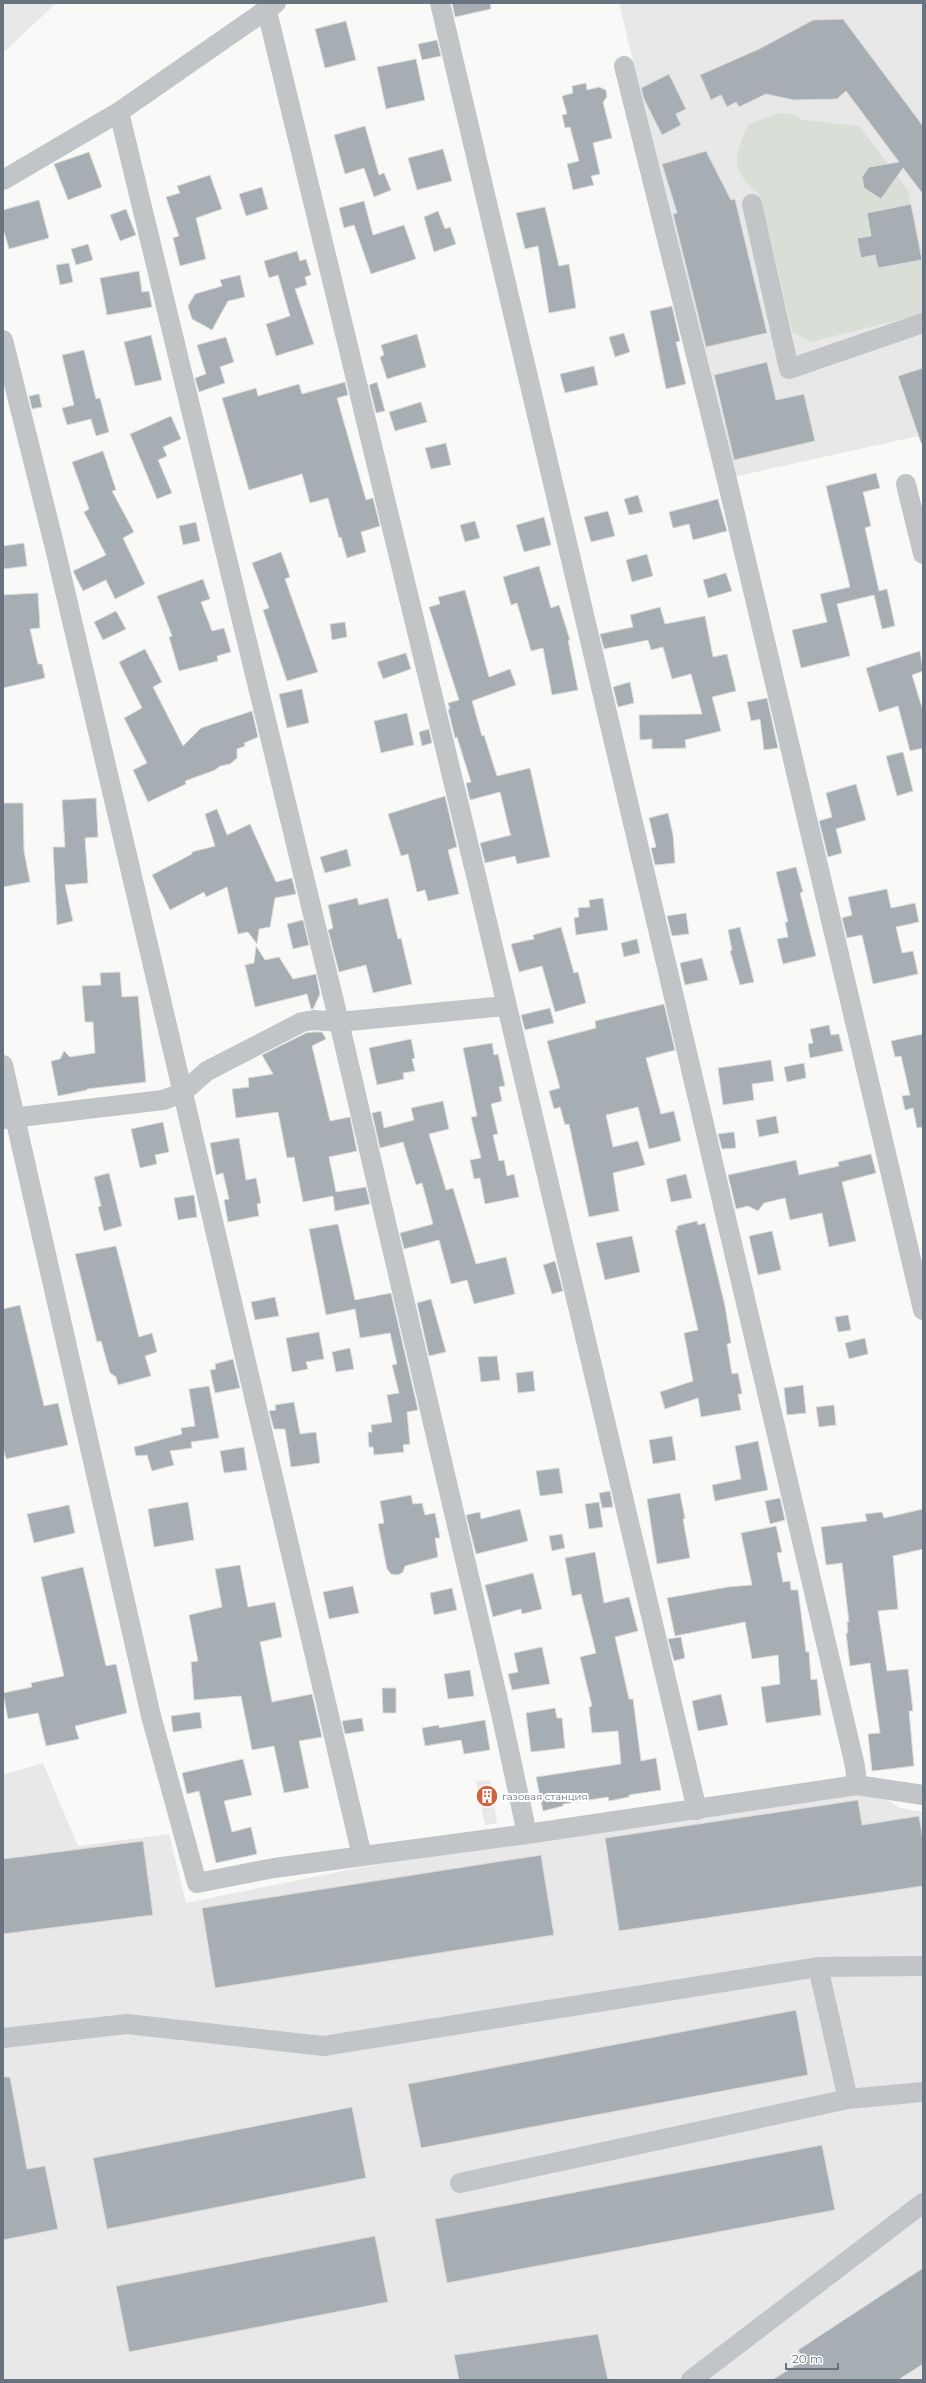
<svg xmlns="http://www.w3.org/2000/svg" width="926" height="2383" font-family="Montserrat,sans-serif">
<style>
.built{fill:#e7e8e7}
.green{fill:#d9ded7}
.building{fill:#a7aeb3;stroke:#dbdbd9}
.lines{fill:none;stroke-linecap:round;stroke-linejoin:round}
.minor{stroke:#c1c5c8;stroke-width:20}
.labels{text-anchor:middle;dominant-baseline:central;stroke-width:4;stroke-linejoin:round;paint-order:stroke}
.poi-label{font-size:10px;fill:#67747f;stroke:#fff;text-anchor:start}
</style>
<rect width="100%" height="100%" fill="#f9f9f7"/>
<g class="built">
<polygon points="3,3 56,3 3,53"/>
<polygon points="619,3 923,3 923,435 733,477"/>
<polygon points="43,1763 78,1846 169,1834 186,1903 363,1867 850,1792 881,1796 900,1808 923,1812 923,2380 3,2380 3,1775"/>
<polygon points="490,1780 497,1823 485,1825 476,1781"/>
</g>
<path class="green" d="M779 113 797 115 802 120 859 126 908 190 923 260V314L810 342 792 331 760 195C730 169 733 160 748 125Z"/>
<g class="building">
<polygon points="452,3 490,3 491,9 455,17"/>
<polygon points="843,19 923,126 923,194 903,168 881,199 864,188 862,177 869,167 899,162 846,91 837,99 794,100 766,94 739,107 736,102 727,107 721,95 711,100 700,75 759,49 813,20"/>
<polygon points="346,21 356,60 325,68 315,29"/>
<polygon points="437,40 441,56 422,60 418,44"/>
<polygon points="416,59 425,100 386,109 377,67"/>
<polygon points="669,74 686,109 676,114 681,125 662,135 644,99 641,88"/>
<polygon points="586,83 587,90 599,87 606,90 607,97 603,102 612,138 593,143 600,174 591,176 594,185 573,190 567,164 579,161 570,127 565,128 562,115 567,114 562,96 573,93 572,86"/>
<polygon points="365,126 379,175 384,173 391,190 374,197 364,168 345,174 334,135"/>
<polygon points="443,149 452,181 417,190 408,158"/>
<polygon points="706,151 731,200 735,199 767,333 706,347 673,214 677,213 662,164"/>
<polygon points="89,152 102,187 68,200 54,164"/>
<polygon points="210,175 222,209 196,218 206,259 180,266 173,238 179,236 166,197 180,193 177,186"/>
<polygon points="262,187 268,209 246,216 239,194"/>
<polygon points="39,200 49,238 9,249 3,228 3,210"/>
<polygon points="364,201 373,235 404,225 416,259 371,274 354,225 344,228 339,208"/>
<polygon points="911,204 922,260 878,268 875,255 861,258 857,238 871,236 867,213"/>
<polygon points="545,207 559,266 569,264 576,308 549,313 538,246 525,249 516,213"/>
<polygon points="126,209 136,235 120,241 110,215"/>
<polygon points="438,211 445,229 450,227 456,244 434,252 424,217"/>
<polygon points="88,244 93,260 76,265 71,249"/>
<polygon points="297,251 300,261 306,259 311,275 305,277 307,285 295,289 314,344 276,356 266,324 290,316 278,275 269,278 264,261"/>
<polygon points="69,263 73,282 60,285 56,265"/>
<polygon points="139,271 142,292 149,291 152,307 107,315 100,278"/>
<polygon points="240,275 245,297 228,301 212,330 192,319 188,306 195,294 222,286 220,280"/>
<polygon points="672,306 680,341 676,342 686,384 666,389 650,311"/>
<polygon points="624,333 630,352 615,357 609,337"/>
<polygon points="417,334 426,367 387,379 380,357 384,355 381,345"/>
<polygon points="151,335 162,380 135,386 124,342"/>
<polygon points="226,337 234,362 220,367 225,383 199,392 195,378 206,374 197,345"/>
<polygon points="84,350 96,399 100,398 109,432 96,436 91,419 67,425 62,408 74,405 62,355"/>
<polygon points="767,362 776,400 804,394 815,441 734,460 714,375"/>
<polygon points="594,366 598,385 565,393 560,374"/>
<polygon points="923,368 923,443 921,443 898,376"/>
<polygon points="345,382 348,395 337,398 366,500 373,498 380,526 361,532 366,552 347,558 341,537 339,538 328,498 310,503 302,474 249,490 222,398 256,388 258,396 299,384 302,394"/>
<polygon points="377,382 385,411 376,413 369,385"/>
<polygon points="39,394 42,407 32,409 29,396"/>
<polygon points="421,402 427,422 395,431 389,412"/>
<polygon points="171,416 181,439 163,447 167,456 158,460 172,493 157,499 130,434"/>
<polygon points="446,443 451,465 431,469 425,448"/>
<polygon points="103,451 116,490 112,491 134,532 123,538 145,584 115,599 106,580 83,591 73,571 106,555 84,512 89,509 72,462"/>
<polygon points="876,473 880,488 863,492 871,526 865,528 879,591 887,589 895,626 882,629 874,595 837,604 850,656 801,668 792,630 827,622 820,594 850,587 826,486"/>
<polygon points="638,495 643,512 629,515 624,499"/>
<polygon points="718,499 727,531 693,540 689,524 673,528 669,512"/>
<polygon points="608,511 615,536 591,542 584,517"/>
<polygon points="544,517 551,545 524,552 516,525"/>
<polygon points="475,521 480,538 465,542 460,525"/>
<polygon points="196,522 200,541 183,545 179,526"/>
<polygon points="24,543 27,566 4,569 3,546"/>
<polygon points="281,552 290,577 285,579 318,672 287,681 263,610 269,608 252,563"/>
<polygon points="647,554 653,576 632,582 626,560"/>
<polygon points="539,566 551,608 559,605 570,640 568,640 578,690 552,695 543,648 531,651 517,603 511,605 503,577"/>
<polygon points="726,573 732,591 708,598 703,580"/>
<polygon points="203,579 210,599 201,602 212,631 224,628 231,652 217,656 218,661 179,671 169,637 172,636 157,596"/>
<polygon points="465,590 489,677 510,669 516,685 472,701 482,736 484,735 497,776 530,768 550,857 517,864 515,856 485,863 480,843 511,835 510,833 500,792 470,800 466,783 471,782 457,737 455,738 448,709 450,709 448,703 459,700 429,607 440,604 438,597"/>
<polygon points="38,593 40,628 30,629 38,664 42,664 45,678 3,688 3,595"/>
<polygon points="660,607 665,624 705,616 713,657 727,654 736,691 712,697 721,731 685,740 686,748 652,749 652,739 640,740 639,715 702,714 691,674 672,679 663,647 651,650 648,640 604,649 600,634 633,627 630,615"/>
<polygon points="116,611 126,629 103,640 94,622"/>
<polygon points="345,622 347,637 332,640 330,624"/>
<polygon points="145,649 162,682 153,687 183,746 201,728 252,711 258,737 244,743 245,746 237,749 237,758 230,764 220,766 215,770 185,781 186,784 148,802 133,770 147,763 124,718 142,708 119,662"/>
<polygon points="920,651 923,671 912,675 923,711 923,748 910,751 898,706 879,712 866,668"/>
<polygon points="406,653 411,669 383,679 377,662"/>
<polygon points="630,682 634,703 618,707 613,687"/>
<polygon points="302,689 309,723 287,728 279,694"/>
<polygon points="767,698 778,748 764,750 760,719 751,721 747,702"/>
<polygon points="407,713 414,745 381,753 374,721"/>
<polygon points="429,729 432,743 422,746 419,732"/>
<polygon points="903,752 913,791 897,796 886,756"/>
<polygon points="856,784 866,820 836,829 842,853 828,857 819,821 832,817 826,793"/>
<polygon points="445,796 457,847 448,850 459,894 428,901 425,890 417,892 408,854 401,856 388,814"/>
<polygon points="96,798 98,837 85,838 88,883 65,885 73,921 57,925 53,847 65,847 62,800"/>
<polygon points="3,803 23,803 24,851 30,882 3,887"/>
<polygon points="217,809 227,835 250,824 276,882 292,878 296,894 275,898 270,927 259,929 257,944 248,932 238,934 227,887 206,897 204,892 170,910 152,875 192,854 192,852 215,846 205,814"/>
<polygon points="668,813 673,835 675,863 655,865 651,848 656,847 649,818"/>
<polygon points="347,849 351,866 325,873 320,857"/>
<polygon points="796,867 803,892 800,893 816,956 783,964 777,939 788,937 785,922 788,922 776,872"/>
<polygon points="887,889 891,908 915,903 919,922 896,927 902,953 913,951 918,974 873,984 862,935 847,938 842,918 852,915 848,897"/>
<polygon points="357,898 359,905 388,898 398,939 401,938 412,984 373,993 366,965 339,972 328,930 333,928 328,905"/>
<polygon points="603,898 608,930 576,935 574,918 579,917 578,908 590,907 589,900"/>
<polygon points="686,913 689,934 672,936 667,916"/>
<polygon points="303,920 309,945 293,949 287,924"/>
<polygon points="561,927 574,973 578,972 586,1003 555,1012 542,966 519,972 511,944 534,939 533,935"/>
<polygon points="740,927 754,982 740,985 730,951 732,950 728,930"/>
<polygon points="637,939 640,953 624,957 621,943"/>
<polygon points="256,946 265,960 279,957 293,979 316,974 320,994 313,1009 311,1009 307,994 255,1007 245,965 254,963"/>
<polygon points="702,958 708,980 685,985 680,963"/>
<polygon points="120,972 122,997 138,996 146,1082 87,1089 87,1090 58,1096 51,1061 60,1059 64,1051 70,1057 95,1053 93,1022 85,1022 82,986 101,985 100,973"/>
<polygon points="664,1004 675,1050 646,1058 661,1114 674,1111 681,1141 649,1149 638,1107 606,1115 613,1147 638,1141 645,1165 613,1173 619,1211 589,1217 569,1124 565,1125 560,1107 554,1109 549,1091 560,1088 547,1041 596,1028 595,1021"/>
<polygon points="550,1008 554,1023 525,1030 521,1015"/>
<polygon points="829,1025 831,1035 839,1034 843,1051 810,1058 808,1044 813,1043 810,1029"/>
<polygon points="314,1032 322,1032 326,1039 312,1046 330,1121 350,1117 357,1151 329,1157 336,1192 366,1187 370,1204 335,1211 333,1196 303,1202 294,1157 287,1158 278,1112 236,1118 232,1089 249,1087 248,1078 273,1074 262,1055 306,1033"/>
<polygon points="923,1034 923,1127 917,1128 913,1108 905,1110 902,1096 910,1095 901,1056 895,1057 891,1041"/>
<polygon points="411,1039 415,1058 412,1059 415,1071 403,1073 404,1079 377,1085 369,1048"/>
<polygon points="492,1043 494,1055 498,1054 505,1086 499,1087 502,1101 491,1104 498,1134 493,1135 499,1161 504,1160 507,1176 514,1174 519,1197 485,1204 480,1178 474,1179 470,1160 481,1158 471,1117 477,1116 463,1048"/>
<polygon points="771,1060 774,1081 752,1084 754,1100 723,1105 718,1068"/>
<polygon points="804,1063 806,1078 787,1082 784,1067"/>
<polygon points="443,1101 449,1129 429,1134 446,1190 453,1188 476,1264 506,1257 515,1294 474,1304 467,1280 451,1284 439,1240 404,1249 400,1233 433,1224 422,1183 416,1185 403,1142 380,1148 372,1113 381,1111 384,1128 414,1120 411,1108"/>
<polygon points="776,1116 779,1133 759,1137 756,1120"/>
<polygon points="163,1122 169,1152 155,1155 157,1164 140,1168 131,1129"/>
<polygon points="734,1132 736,1148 722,1149 718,1134"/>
<polygon points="239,1138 246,1180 256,1178 261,1203 257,1204 259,1216 228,1222 224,1200 229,1199 223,1173 216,1175 210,1143"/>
<polygon points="871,1154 876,1173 842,1182 856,1241 829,1247 822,1213 790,1220 785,1198 764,1203 758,1211 748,1206 736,1209 728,1175 796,1160 799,1175 839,1166 838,1162"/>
<polygon points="109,1173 122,1226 104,1231 98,1207 101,1206 94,1177"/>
<polygon points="686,1174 692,1198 671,1202 666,1179"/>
<polygon points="194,1195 197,1217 178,1220 174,1198"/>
<polygon points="697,1221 698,1225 705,1223 725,1306 731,1343 727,1344 732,1374 738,1373 742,1394 738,1394 741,1410 701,1417 698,1398 665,1409 660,1392 693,1381 684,1333 698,1330 675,1230 677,1230 677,1226"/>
<polygon points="338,1224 355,1300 391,1293 418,1410 407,1412 410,1444 403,1445 404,1452 374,1455 373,1447 369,1447 368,1432 372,1432 371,1425 392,1422 387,1395 399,1393 392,1365 397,1364 390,1333 360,1338 355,1309 326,1315 309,1229"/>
<polygon points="772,1231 781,1270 758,1275 749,1236"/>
<polygon points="632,1236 640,1272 605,1280 596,1243"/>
<polygon points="116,1246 139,1337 152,1333 157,1352 145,1356 151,1376 118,1385 116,1377 110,1373 101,1341 97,1342 75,1254"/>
<polygon points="555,1261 563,1291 552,1294 543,1265"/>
<polygon points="275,1297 279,1316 255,1320 251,1302"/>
<polygon points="431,1299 446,1352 429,1356 417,1303"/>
<polygon points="20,1305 44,1406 58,1403 68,1445 6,1459 3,1447 3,1309"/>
<polygon points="848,1315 851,1330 838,1332 835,1317"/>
<polygon points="319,1332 324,1359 306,1362 308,1369 292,1372 286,1338"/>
<polygon points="865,1338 868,1354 849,1359 845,1343"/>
<polygon points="350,1348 354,1369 336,1372 332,1352"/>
<polygon points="497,1356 500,1380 481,1382 478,1357"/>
<polygon points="233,1359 240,1388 215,1393 210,1370 216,1369 215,1364"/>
<polygon points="533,1371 535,1391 518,1393 516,1373"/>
<polygon points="803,1385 806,1413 787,1415 784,1388"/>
<polygon points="209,1386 219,1438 191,1442 192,1448 170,1451 174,1465 152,1471 147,1455 136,1456 134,1447 182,1434 181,1428 195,1426 189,1389"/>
<polygon points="294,1402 300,1434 316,1432 320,1463 291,1467 285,1429 274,1429 269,1411 276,1410 275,1405"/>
<polygon points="834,1405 836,1425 819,1427 816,1407"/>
<polygon points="672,1436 676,1460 653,1464 649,1440"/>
<polygon points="758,1441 768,1490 715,1501 712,1485 741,1479 735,1446"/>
<polygon points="244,1447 247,1470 224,1473 220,1451"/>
<polygon points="559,1468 563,1493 540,1496 536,1471"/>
<polygon points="610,1491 613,1507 602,1508 599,1493"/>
<polygon points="680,1493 685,1519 683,1519 690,1558 657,1564 647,1499"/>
<polygon points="411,1495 413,1504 422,1503 425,1515 435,1513 440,1538 435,1538 438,1557 405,1566 403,1572 398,1575 391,1574 387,1569 378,1524 384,1523 380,1501"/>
<polygon points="780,1498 785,1520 770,1524 765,1501"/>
<polygon points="188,1502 194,1540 154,1547 148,1509"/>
<polygon points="599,1502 603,1527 589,1529 585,1504"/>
<polygon points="69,1505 75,1533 34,1543 27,1514"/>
<polygon points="520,1509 528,1541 476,1554 466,1515 480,1512 481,1519"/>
<polygon points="923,1509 923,1549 893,1556 898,1609 878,1611 887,1671 908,1669 913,1711 909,1711 914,1766 872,1771 868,1734 880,1733 870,1663 850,1666 846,1633 848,1633 847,1622 849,1622 842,1563 826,1565 821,1527 867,1521 865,1514 882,1512 884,1518"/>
<polygon points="776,1526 782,1552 777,1553 783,1582 790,1581 791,1590 798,1590 806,1652 809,1652 811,1680 817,1679 821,1715 766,1723 761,1687 780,1684 778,1655 752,1659 745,1622 675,1636 667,1598 728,1587 752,1585 741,1533"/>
<polygon points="562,1534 565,1548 552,1551 549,1536"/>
<polygon points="595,1552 604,1603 629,1597 638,1631 615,1637 629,1699 633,1699 641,1761 656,1758 661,1790 629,1795 629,1797 609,1801 608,1797 563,1804 563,1806 543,1811 536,1777 621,1764 618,1731 592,1733 589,1707 592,1706 580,1657 596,1653 581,1594 572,1596 565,1558"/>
<polygon points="240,1565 248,1607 275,1602 282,1637 260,1642 272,1702 312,1694 322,1737 299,1741 309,1788 284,1793 274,1746 252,1750 241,1696 194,1700 191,1662 198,1661 189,1615 222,1607 215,1569"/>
<polygon points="83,1567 106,1666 116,1664 127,1713 75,1726 79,1739 46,1746 38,1713 8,1719 3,1693 32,1687 31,1683 64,1676 41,1577"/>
<polygon points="533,1573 542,1609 522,1614 521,1609 493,1617 485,1585"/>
<polygon points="353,1586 359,1613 329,1619 323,1592"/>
<polygon points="452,1588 457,1610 434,1615 430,1593"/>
<polygon points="681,1637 685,1658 674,1661 668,1639"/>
<polygon points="542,1647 550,1684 512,1690 508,1674 518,1672 514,1653"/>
<polygon points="470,1670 474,1696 448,1699 444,1674"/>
<polygon points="382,1688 396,1688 396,1713 383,1713"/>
<polygon points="721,1694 728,1725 698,1731 692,1701"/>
<polygon points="555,1708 557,1718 562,1718 565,1748 531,1752 526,1713"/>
<polygon points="200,1712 202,1728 173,1732 171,1716"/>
<polygon points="362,1718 364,1731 345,1734 342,1721"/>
<polygon points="485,1720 490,1750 464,1754 461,1740 425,1746 422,1728 439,1725 439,1728"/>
<polygon points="243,1759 252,1795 224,1801 232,1832 251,1827 257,1854 216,1863 199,1791 187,1794 182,1773"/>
<polygon points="858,1800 862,1825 919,1816 923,1840 923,1886 619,1931 605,1838"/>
<polygon points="143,1841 153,1915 3,1934 3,1859"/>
<polygon points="541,1855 554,1935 215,1988 202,1908"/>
<polygon points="796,2010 808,2075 421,2148 408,2084"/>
<polygon points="3,2077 10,2077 27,2169 45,2166 58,2229 3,2240"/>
<polygon points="352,2107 366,2178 107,2229 93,2158"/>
<polygon points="822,2145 835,2210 447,2283 435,2219"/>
<polygon points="375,2236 388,2302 129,2352 116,2286"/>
<polygon points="923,2268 923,2364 898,2380 772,2380 804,2360 798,2350"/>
<polygon points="598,2334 608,2380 459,2380 454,2355"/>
</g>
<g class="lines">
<g class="minor">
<polyline points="440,3 855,1766 857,1785"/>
<polyline points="267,11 480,892 697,1810"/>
<polyline points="624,66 727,480 923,1310"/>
<polyline points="119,112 339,1022 501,1713 527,1834"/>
<polyline points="3,180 119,112 276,3"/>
<polyline points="752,204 789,369 923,323"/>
<polyline points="3,340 54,544 362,1856"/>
<polyline points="906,484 923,554"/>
<polyline points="3,1065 151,1716 197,1883 274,1868 527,1834 857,1785 923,1795"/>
<polyline points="3,1119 163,1100 182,1093 207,1071 302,1022 314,1020 339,1022 505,1006"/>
<polyline points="818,1967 923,1966"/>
<polyline points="3,2038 127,2024 323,2046 818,1967 848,2099 923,2092"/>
<polyline points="460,2183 848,2099"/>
<polyline points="691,2380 923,2203"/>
</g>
</g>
<defs>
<g id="building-disc" transform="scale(1.15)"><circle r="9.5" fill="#d06340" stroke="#fff"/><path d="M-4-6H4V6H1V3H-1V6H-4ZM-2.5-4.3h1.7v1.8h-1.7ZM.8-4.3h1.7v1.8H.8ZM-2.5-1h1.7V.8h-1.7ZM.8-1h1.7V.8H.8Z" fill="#fff"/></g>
</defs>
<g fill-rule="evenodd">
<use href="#building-disc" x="487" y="1796"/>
</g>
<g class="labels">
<g class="poi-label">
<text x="502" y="1796">газовая станция</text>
</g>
</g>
<rect width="926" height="2383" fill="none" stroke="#67747f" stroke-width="8"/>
<path d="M786 2363v6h52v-6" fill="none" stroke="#67747f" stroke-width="2"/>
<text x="792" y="2363" font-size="12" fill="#67747f" stroke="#ffffff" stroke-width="3" paint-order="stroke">20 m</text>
</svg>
